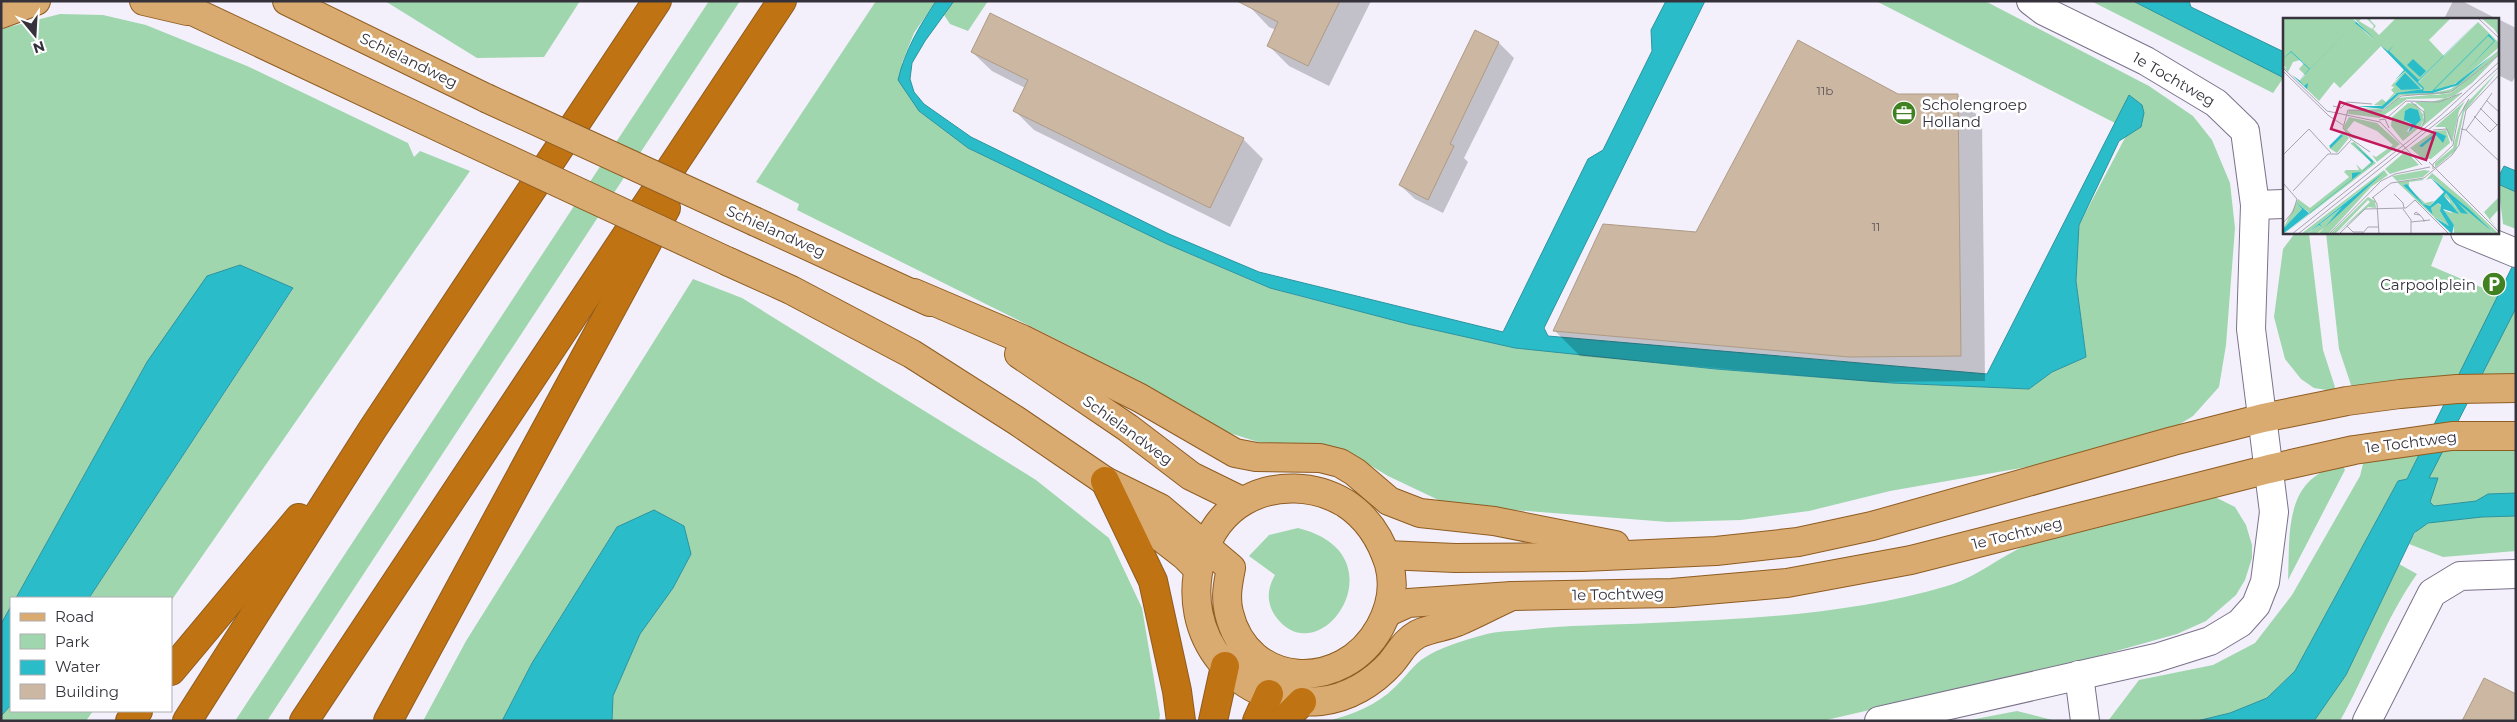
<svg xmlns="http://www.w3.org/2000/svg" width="2517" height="722" font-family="Montserrat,sans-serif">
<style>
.green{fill:#9fd6ae}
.water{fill:#2abdc9;stroke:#2d939f}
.shadow{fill:#0003}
.building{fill:#ccb7a2;stroke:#ae9b85}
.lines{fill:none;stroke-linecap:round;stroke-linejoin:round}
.street-casing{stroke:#7b728a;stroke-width:30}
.primary-casing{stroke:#8f5c21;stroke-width:30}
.highway-casing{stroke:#8f5c21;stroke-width:30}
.street{stroke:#fff;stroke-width:28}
.primary{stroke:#d9ab71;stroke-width:28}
.highway{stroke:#c07312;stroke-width:28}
.primary-bridge-casing{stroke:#8f5c21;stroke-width:30;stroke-linecap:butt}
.primary-bridge{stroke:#d9ab71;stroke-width:28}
.labels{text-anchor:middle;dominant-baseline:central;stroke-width:5;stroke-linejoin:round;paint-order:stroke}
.number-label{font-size:12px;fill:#5b5356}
.street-label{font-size:15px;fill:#35323c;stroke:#fff}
.poi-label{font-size:15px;fill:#35323c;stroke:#fff;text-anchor:start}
.inset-river{fill:none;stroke:#2abdc9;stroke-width:2.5}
.inset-road{fill:none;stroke:#a7a4af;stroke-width:1}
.view{fill:#c2185b;fill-opacity:0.15;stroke:#c2185b;stroke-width:2.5}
.inset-edge{fill:none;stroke:#35323c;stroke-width:2.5}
</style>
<rect width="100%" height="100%" fill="#f3f0fb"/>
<g class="green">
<polygon points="385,1 580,1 544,57 477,58"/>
<polygon points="709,1 740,1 267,721 235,721"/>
<polygon points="876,1 936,1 914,33 902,63 919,111 968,148 1167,244 1270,288 1307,298 1515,348 2029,389 2052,372 2086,357 2076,281 2079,225 2126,136 2141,127 2129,96 2115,123 1876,1 1985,1 2149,86 2193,116 2212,140 2230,183 2235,228 2226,345 2219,387 2193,416 2162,435 2050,463 1890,491 1809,511 1741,520 1668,522 1449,505 1388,476 1358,458 1296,445 1258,442 1214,428 1076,349 797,210 799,204 756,182"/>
<polygon points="954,1 988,1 968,31 950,24 944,15"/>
<polygon points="2091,1 2133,1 2284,77 2273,93"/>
<polygon points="60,14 103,15 146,25 247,66 408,143 414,157 420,151 470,171 171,601 171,598 89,598 293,289 147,362 16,598 11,598 11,606 1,624 1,29"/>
<polygon points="2498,184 2516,192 2516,229 2503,224"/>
<polygon points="2435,232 2443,236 2431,266 2516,302 2516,376 2356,388 2351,385 2339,349 2326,233"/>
<polygon points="2295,233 2309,233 2323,350 2335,387 2333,391 2314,388 2301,379 2285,359 2274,317 2283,249"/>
<polygon points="693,279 742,298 1036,480 1109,538 1142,608 1160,715 1159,721 612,721 613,696 640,634 673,588 691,554 617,527 532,663 502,721 423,721 466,641"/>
<polygon points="2516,448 2516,493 2488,494 2477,501 2434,506 2430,502 2437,479 2398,481 2295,671 2267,698 2230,713 2197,721 2108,721 2139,680 2213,665 2255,643 2292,595 2360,476 2363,464 2368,460 2459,449"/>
<path d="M2342 465 2345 470 2288 580C2290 544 2284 494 2320 473 2326 469 2335 467 2342 465Z"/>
<path d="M2211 495 2235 507 2246 525 2252 545V558L2245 580 2236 595 2206 621 2177 634 2077 662 1822 721H1328C1353 714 1376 706 1395 687 1404 679 1411 668 1421 660 1439 647 1465 640 1487 634 1499 631 1512 631 1524 630 1567 625 1610 625 1652 623 1750 619 1853 614 1947 586 1977 577 1999 557 2027 545Z"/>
<path d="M2516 516V551L2443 557 2409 544C2413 535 2417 529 2426 524 2439 517 2499 516 2516 516Z"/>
<path d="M1298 528C1404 554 1321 677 1276 617 1266 603 1267 589 1275 575L1249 556 1269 535Z"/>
<path d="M2399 564 2417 574C2385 619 2367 673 2340 721H2314L2346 675Z"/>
<polygon points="11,705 11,711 93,711 86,721 1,721 1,716"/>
<polygon points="2017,711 2056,721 1965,721"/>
</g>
<g class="water">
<path d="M936 1H954L925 41 912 63 910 79 914 92 924 104 971 137 1169 234 1259 272 1503 332 1588 159 1603 150 1652 51 1651 30 1666 1H1705L1544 328 1548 336 1987 374 2129 95 2142 105 2144 113 2141 127 2119 141 2079 225 2076 281 2086 357 2052 372 2029 389 1892 383 1716 369 1515 348 1408 324 1270 288 1167 244 968 148 919 111 898 80C905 50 919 27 936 1Z"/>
<polygon points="2133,1 2189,1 2191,7 2284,52 2284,78"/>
<polygon points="2504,166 2516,171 2516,192 2498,184 2498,178"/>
<polygon points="2516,259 2516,308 2429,478 2438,478 2430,502 2434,506 2476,501 2488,494 2516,493 2516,516 2482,517 2428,523 2414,533 2346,675 2314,721 2197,721 2230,713 2267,698 2295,671 2398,481 2407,479"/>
<polygon points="240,265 293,288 89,598 16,598 147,362 207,276"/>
<polygon points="654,510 684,526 691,554 673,588 640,634 613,696 612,721 502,721 532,663 617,527"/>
<polygon points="11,606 11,705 1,716 1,624"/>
</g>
<g class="shadow">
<polygon points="1251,1 1371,1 1329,86 1289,66 1268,45 1276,30 1269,27 1249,6"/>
<polygon points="2453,1 2462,1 2497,19 2444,19"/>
<polygon points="2498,19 2516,28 2516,76 2512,82 2498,75"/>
<polygon points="1476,32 1499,43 1514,58 1464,158 1468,162 1443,213 1415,199 1400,185"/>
<polygon points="972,52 1243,139 1263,159 1230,227 1034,130 1014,110 1025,88 992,71"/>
<polygon points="1957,95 1982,120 1985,381 1875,382 1580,356 1555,331 1697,233"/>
</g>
<g class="building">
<polygon points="1237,1 1340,1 1308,66 1267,46 1278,22"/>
<polygon points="990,13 1244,138 1210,208 1013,111 1028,80 971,52"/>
<polygon points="1475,30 1499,42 1450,144 1454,146 1428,200 1399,185"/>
<polygon points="1798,40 1898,94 1958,94 1961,356 1849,357 1553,331 1603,224 1696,232"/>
<polygon points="2484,678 2516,694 2516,721 2462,721"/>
</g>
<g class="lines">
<g class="street-casing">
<g id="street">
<polyline points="2255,205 2284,204"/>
<polyline points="2465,232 2516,253"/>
<polyline points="2079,675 2085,721"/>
<polyline points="1879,721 2156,658 2210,641 2240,623 2256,605 2265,582 2274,512 2251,329 2255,205 2245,131 2216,103 2146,61 2044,11 2031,1"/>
<polyline points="2367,721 2432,593 2460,576 2516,574"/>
</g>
</g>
<g class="primary-casing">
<g id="primary">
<polyline points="144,1 187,11"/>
<polyline points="171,1 460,137"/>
<polyline points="287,1 486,98"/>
<polyline points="1,14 36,1"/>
<polyline points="756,222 930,302"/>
<path d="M729 262 791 290 912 354 1017 421 1105 481 1160 508 1231 568C1228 583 1225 598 1229 613 1247 689 1343 694 1380 627 1391 607 1395 586 1389 564 1381 539 1367 517 1345 503 1315 485 1275 483 1244 501 1223 513 1209 534 1202 556 1177 636 1239 709 1321 701 1348 698 1373 683 1391 663 1401 651 1404 642 1418 634 1431 628 1444 627 1457 622 1476 614 1494 604 1512 596"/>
<polyline points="914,293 1022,339 1140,398 1235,453 1256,457 1320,458 1340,463 1355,472 1389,501 1420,513 1494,521 1615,545"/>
<polyline points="1019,354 1128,428 1191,476 1242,501"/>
<polyline points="1114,492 1145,525 1185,556 1198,569"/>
<polyline points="1386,555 1455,558 1583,557 1716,551 1798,542 1872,526 2173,441 2263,418 2347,401 2400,394 2457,389 2516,388"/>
<polyline points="1388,612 1408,603 1512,596 1672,593 1787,583 1911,560 2269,469 2354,450 2452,436 2516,436"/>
</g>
</g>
<g class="highway-casing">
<g id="highway">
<polyline points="1105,481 1153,581 1177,691 1181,721"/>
<polyline points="171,671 299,518"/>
<polyline points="130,721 138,711"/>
<polyline points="187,721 372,430 657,1"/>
<polyline points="304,721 782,1"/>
<polyline points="388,721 666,208"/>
<polyline points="1213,721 1225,666"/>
<polyline points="1257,721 1269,694"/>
<polyline points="1283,721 1302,702"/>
</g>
</g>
<use href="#street" class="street"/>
<use href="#primary" class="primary"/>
<use href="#highway" class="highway"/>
<g class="primary-bridge-casing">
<g id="primary-bridge">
<polyline points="486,98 756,222"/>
<polyline points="460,137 729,262"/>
</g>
</g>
<use href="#primary-bridge" class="primary-bridge"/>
</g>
<defs>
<g id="office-disc" transform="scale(1.25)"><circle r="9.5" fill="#418121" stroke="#fff"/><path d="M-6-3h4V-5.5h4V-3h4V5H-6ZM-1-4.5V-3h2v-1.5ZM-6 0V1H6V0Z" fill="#fff"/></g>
<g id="parking-disc" transform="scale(1.25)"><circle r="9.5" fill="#418121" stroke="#fff"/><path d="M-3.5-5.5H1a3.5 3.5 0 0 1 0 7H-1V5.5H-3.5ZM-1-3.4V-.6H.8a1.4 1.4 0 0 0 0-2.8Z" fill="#fff"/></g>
</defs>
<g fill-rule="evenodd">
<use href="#office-disc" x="1904" y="113"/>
<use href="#parking-disc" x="2494" y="284"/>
</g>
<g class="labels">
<g class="number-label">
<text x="1825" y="90">11b</text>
<text x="1876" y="226">11</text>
</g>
<g class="street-label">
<text transform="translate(409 60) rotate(26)">Schielandweg</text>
<text transform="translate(2174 79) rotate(30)">1e Tochtweg</text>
<text transform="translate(776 231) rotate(24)">Schielandweg</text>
<text transform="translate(1128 430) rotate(36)">Schielandweg</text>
<text transform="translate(2411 442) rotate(-7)">1e Tochtweg</text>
<text transform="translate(2017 533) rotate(-14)">1e Tochtweg</text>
<text transform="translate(1618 594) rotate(-1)">1e Tochtweg</text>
</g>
<g class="poi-label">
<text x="1922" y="104">Scholengroep<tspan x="1922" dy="17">Holland</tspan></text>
<text x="2476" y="284" text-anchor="end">Carpoolplein</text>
</g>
</g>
<g transform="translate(2283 18)">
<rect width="216" height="216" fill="#f3f0fb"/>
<path d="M0 0H69L91 23 71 0H79L76 3 89 11 91 8 83 0H89L87 2 93 8 90 11 96 17 113 0H168L146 22 161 38 195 4 217 26 214 31 178 62 166 69 148 73H140L135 65 156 43 136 63 98 28 57 70 51 64 36 83 6 54 16 63 22 57 16 51 21 45 17 42 10 44 5 54 0 49 4 50 0 47ZM198 0H216V18L211 11ZM216 32V36L171 73 155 77H118L98 93 74 90 100 91 116 76 150 75 168 71ZM216 37 189 65 168 80 124 81 97 100 65 96 66 92 100 93 115 80 168 75ZM216 52 181 94 173 132 152 150V145L170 130 181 88ZM122 53 140 71 112 76 100 88 91 87 99 81 103 84 111 75 108 72 111 69 108 68ZM122 56 137 70 118 72 112 65ZM178 76 139 109 141 91 132 84H148ZM182 83 176 93 169 125 162 109H152ZM125 85 133 86 141 98 138 108 120 123 108 108 109 99ZM135 92 138 102 126 115 124 113 129 107 122 103 123 95ZM66 99 94 105 117 126 94 144 89 137 93 139 110 127 94 113 71 103 64 112 74 121 69 120 61 111V108ZM58 111 66 120 54 135 46 130 60 115 64 119ZM163 112 167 125 148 141 139 140 127 130 151 113ZM71 124 93 145 1 216 27 195 15 186 19 191 0 211 15 181 27 190 66 159 61 154 63 152H76L73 146 79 152 88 144 67 125ZM123 133 136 147 107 156 102 151ZM101 152 105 157 88 169 45 216H35L41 210 33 216H24L36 207 39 209 37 206 63 186 42 209 79 171 23 216H18ZM141 152 147 153 140 159 114 163 109 158ZM149 155 181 182 216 216H212L149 160 143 162ZM139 161 141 162 126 164V170L142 185 151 183 147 188 140 186 124 170V166L120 167 150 197 148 190 155 185 158 188 157 193 166 208 152 199 169 216 114 164ZM163 175 173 189 184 196 173 186 177 184 211 216H171V207L160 192 169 195 167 183 161 178ZM85 179 92 183 93 190 85 189 53 216 87 184 85 182 52 216H47ZM216 179V191L207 201 216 214 201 194Z" fill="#9fd6ae" fill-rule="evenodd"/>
<path d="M69 0 92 21 72 5 16 62 21 68 25 65 24 71 9 57 16 62 26 51 8 34 0 41 8 33 27 51 73 4ZM194 4 135 64 141 70 140 73H149L206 16 212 23 182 54 211 23 205 18 151 72 172 66 208 38 175 67 150 75 116 76 100 91 74 88H99L114 75 140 71 122 53 112 62 121 52 98 28 105 33 111 27 106 33 136 62ZM130 41 143 53 137 59 124 47ZM122 55 137 70V71L118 72 112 66ZM127 90 135 92 138 102 125 115 129 106 121 102 122 93ZM154 114 163 118 160 125 153 117 139 129 136 128ZM70 125 90 143V145L0 216V211L19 191 14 185 26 195 69 161V155L78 154 89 145ZM101 154 42 209 59 189 37 206 39 209 36 207 23 216ZM147 159 186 191 212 216 174 184 185 196 178 195 163 175 161 178 176 196 160 191 171 207 169 216 151 199 166 208 157 193 158 187 155 185 148 190 150 197 120 167 124 166 140 186 147 188 161 174Z" fill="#2abdc9"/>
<path class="inset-river" d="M47 129 59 117"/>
<path class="inset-road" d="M195 0 217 21M0 50 44 93 97 104 139 147M0 53 46 98 60 107M203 82 217 95M128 84 141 94 142 103 137 111M50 88 58 90 64 84 89 86M197 90 214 107M191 98 207 114 217 104M104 100 123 83 156 84 179 75M96 102 102 101 106 110M178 111 183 112 217 144M150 112 164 111 169 123M183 112 209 75M87 134 68 121 60 110 65 92 99 93 118 78 168 74 217 36M0 137 26 111 48 135M146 144 217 215M150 151V146L170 127 175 100 186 81M0 165 14 181 10 194 0 205M10 173 45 136H55L68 122M111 176 120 185 121 190M90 179 94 186 96 216M89 180 108 165 141 160 169 137 176 127 183 92 217 56M120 191 128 202V216M137 197 131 196 133 194 137 197 141 202V204M128 204 147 202M64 208 70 214H80M9 216 157 98 217 43M15 216 170 92 217 48M46 216 98 163 112 156 147 149M56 216 82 191 123 190 132 182 166 216M79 216 85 209H96"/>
<path class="view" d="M57 84 152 115 143 142 48 111Z"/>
<rect width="216" height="216" class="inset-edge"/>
</g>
<rect width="2517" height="722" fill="none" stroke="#35323c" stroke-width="5"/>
<rect x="10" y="597" width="162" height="115" fill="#ffffff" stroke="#aeadb1"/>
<rect x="20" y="613" width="25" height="8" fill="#d9ab71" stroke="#aeadb1"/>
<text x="55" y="622" font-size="15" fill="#35323c">Road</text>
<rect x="20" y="634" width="25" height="15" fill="#9fd6ae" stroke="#aeadb1"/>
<text x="55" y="647" font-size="15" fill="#35323c">Park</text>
<rect x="20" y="660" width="25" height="15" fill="#2abdc9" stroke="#aeadb1"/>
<text x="55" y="672" font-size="15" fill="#35323c">Water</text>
<rect x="20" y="684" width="25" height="15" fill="#ccb7a2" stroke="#aeadb1"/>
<text x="55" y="697" font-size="15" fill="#35323c">Building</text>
<g transform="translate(35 35) rotate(162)" stroke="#ffffff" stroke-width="4" paint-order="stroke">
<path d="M0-4L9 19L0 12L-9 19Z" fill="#35323c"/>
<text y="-8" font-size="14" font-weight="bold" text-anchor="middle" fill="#35323c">N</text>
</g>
</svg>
